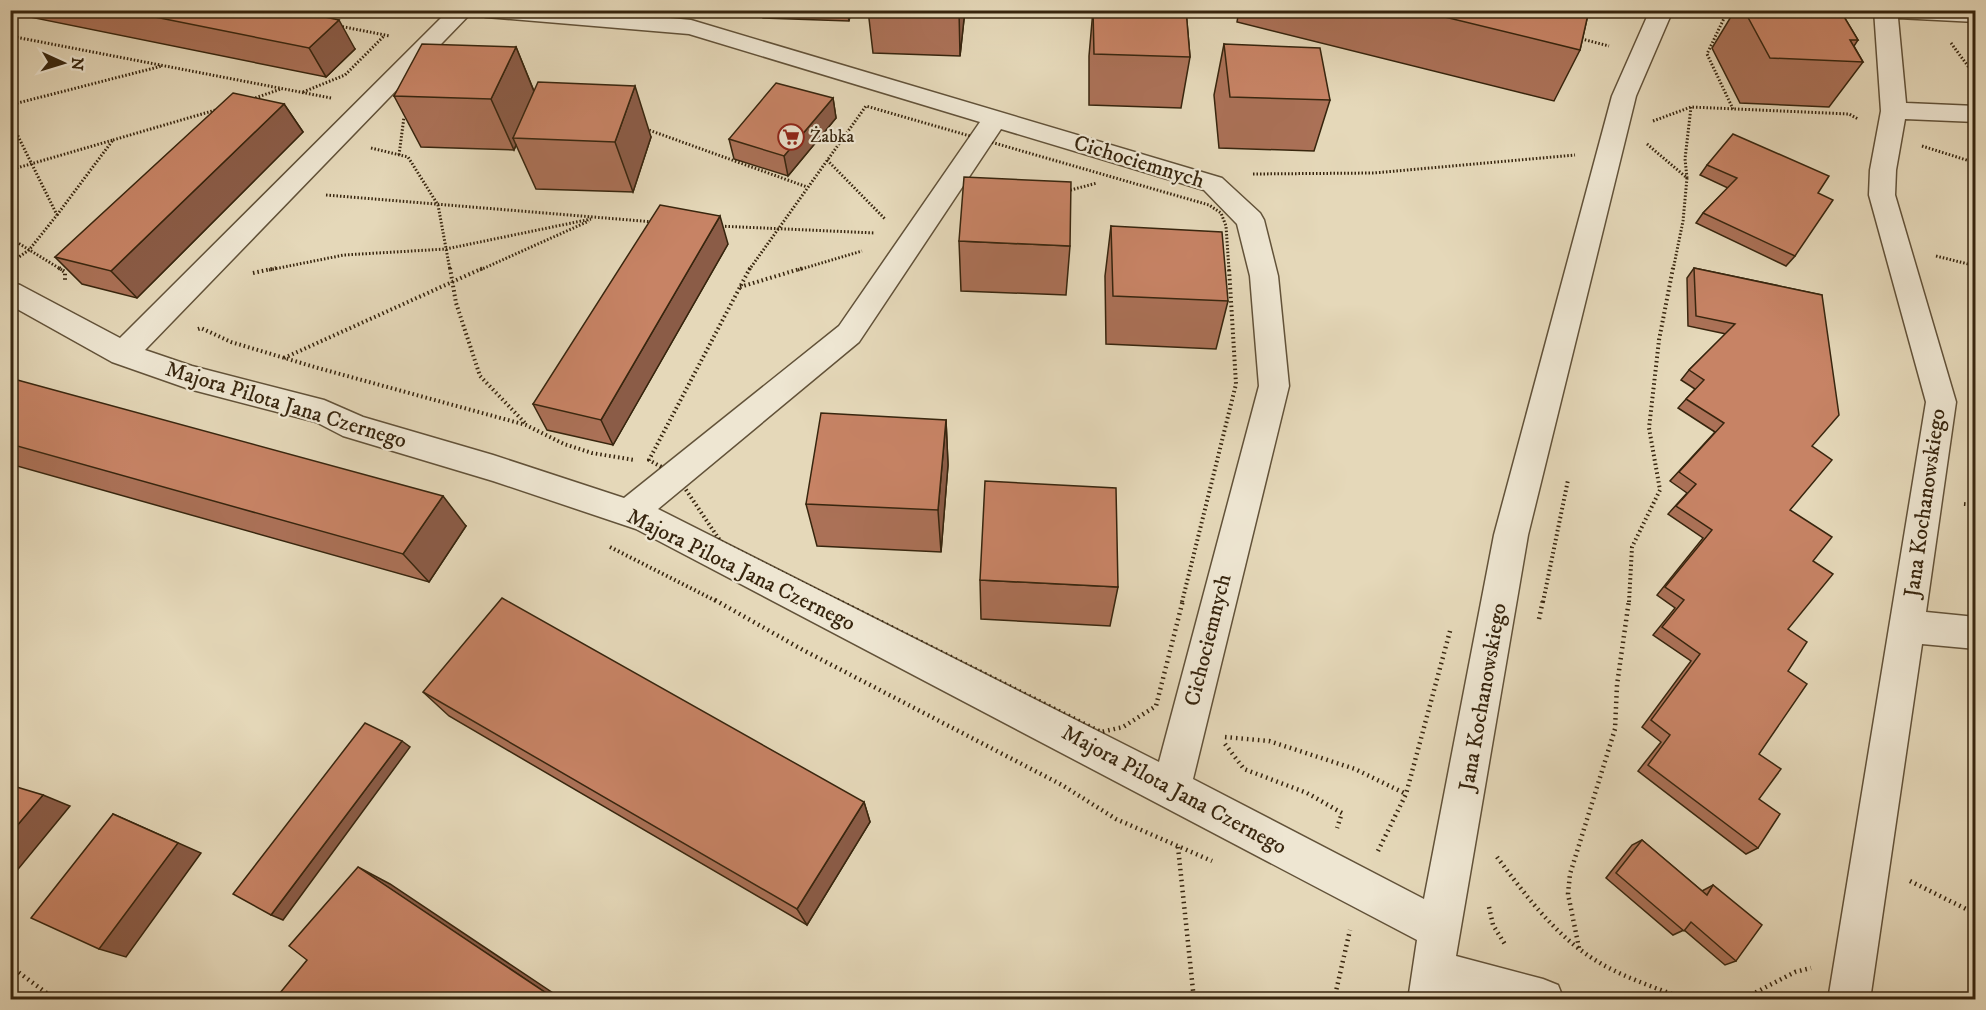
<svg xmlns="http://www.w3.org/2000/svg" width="1986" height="1010" font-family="'IM FELL DW Pica',serif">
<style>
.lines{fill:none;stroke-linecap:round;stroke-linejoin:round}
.minor-casing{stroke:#625239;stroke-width:3}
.path-far2{stroke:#37250e;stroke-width:3;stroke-dasharray:1.5 2;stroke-linecap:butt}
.path-far1{stroke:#37250e;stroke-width:4;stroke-dasharray:1.5 3;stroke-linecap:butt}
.path{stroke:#37250e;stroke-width:4.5;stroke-dasharray:1.5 4;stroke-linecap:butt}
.minor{fill:#eee6d2;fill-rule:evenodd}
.wall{fill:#ab7157;stroke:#37250e;stroke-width:1.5}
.shaded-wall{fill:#8b5c47;stroke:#37250e;stroke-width:1.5}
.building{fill:#c78365;stroke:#37250e;stroke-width:1.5}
.labels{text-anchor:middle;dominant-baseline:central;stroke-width:4.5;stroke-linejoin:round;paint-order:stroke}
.far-poi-label{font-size:18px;fill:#37250e;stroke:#eee6d2;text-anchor:start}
.street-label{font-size:22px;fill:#37250e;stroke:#eee6d2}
</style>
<rect width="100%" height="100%" fill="#e5d8b9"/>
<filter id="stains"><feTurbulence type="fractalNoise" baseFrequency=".00333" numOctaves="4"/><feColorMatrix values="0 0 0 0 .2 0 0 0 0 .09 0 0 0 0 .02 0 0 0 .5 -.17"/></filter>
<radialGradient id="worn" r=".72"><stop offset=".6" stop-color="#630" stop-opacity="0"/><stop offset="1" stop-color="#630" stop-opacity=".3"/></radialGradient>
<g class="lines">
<g class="minor-casing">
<g id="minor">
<path d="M449 10H474L145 350 192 366 324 400 363 417 493 455 624 498 839 326 980 122 689 34 486 17 478 15 475 10H588L691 20 1222 178 1260 213 1264 220 1278 276 1289 386 1193 779 1424 899 1494 535 1612 96 1650 10H1673L1636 96 1528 535 1456 956 1543 979 1558 985 1564 1000H1459L1451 997 1450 1000H1408L1417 940 636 529 493 481 343 436 316 422 189 389 112 362 10 305V282L20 285 120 338ZM1001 129 1204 190 1237 224 1250 276 1259 386 1159 762 658 509 859 342Z"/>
<polygon points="1874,10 1976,10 1976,22 1898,18 1906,103 1976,106 1976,122 1905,119 1896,170 1895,195 1956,402 1926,612 1976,617 1976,649 1922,644 1870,1000 1828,1000 1926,402 1869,195 1870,170 1881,111"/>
</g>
</g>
<g class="path-far2">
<polyline points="1728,10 1707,54 1733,109"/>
<polyline points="339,26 390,36"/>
<polyline points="10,36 331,98"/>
<polyline points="1578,38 1609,46"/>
<polyline points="1951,43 1976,77"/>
<polyline points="303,92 345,75 384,36"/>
<polyline points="252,99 281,89"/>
<polyline points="10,105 162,66"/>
<polyline points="10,120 57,215 29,250 16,259"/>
<polyline points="1653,121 1691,107 1849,114 1858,119"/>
<polyline points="646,129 807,187"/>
<polyline points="113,140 219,109"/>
<polyline points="1647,144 1687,178 1683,221 1673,270"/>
<polyline points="1922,146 1976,163"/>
<polyline points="371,148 408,157 438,205 450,270"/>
<polyline points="399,155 404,117"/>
<polyline points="827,160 885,219"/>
<polyline points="10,170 113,140 57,215"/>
<polyline points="1253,174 1374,173 1575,155"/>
<polyline points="1687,178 1685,159 1691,107"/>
<polyline points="1067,191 1097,183"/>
<polyline points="326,195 654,222"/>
<polyline points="718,226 875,233"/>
<polyline points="10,238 62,270"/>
<polyline points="1936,256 1976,266"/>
<polyline points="269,270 344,255 446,249 591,219"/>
<polyline points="480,270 589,221"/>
<polyline points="749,270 866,106 1209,205 1221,213 1226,226 1229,270"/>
<polyline points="798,270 862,251"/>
</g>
<g class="path-far1">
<polyline points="59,268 65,272 65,282"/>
<polyline points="450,268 456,303 480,376 526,424"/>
<polyline points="750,268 649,460 676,475 721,542 840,602"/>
<polyline points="253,273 276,268"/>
<polyline points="740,287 803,268"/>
<polyline points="198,329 201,328 231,342 318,368 526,425 564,444 592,453 634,460"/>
<polyline points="284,358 483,268"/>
<polyline points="1964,504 1976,505"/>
<polyline points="610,547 718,602"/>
<polyline points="1182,602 1236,384 1229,268"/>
<polyline points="1543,602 1568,480"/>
<polyline points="1629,602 1632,547 1660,490 1649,428 1659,340 1673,268"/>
</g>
<g class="path">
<polyline points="715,600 803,650 1062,785 1116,819 1212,861"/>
<polyline points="837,600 1101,732 1123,727 1156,706 1183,600"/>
<polyline points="1539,619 1543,600"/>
<polyline points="1225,737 1269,741 1355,769 1406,794"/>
<polyline points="1225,744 1244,769 1307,793 1342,813 1337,828"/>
<polyline points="1178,847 1194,1000"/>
<polyline points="1378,851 1406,794 1450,631"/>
<path d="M1497 857C1527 897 1557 938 1600 963 1627 979 1658 988 1686 1000"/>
<polyline points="1910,881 1976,914"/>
<polyline points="1489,907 1493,925 1506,946"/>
<polyline points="1579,948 1568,894 1570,874 1615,729 1617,685 1629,600"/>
<polyline points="10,966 56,1000"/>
<polyline points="1334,1000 1350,930"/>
<polyline points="1741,1000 1795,972 1811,968"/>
</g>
<use href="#minor" class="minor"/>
</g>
<g class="wall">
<polygon points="10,10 292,10 355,49 326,77 10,13"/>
<polygon points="762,10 851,10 849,21 763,18"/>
<polygon points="868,10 965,10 960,56 873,53"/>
<polygon points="1093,10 1186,10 1190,57 1181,108 1089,105 1089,56"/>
<polygon points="1239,10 1589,10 1580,50 1554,101 1237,22"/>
<polygon points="1735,10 1840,10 1858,40 1854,46 1863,62 1829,107 1740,103 1712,48"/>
<polygon points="1224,44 1330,100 1314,151 1219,148 1214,95"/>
<polygon points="516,47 534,91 651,137 633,192 536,189 516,145 514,150 421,147 394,96"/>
<polygon points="833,98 836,118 788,176 734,159 729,139"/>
<polygon points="284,104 303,132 137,298 82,284 55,257"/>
<polygon points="1707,165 1818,193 1795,256 1786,266 1696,223 1703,213 1728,188 1700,175"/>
<polygon points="1111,226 1228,301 1216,349 1106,344 1105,276"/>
<polygon points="959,241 1070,246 1066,295 961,291"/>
<polygon points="728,244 613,445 547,430 533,404"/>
<polygon points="1694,268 1822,295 1812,446 1790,510 1813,561 1788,629 1788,671 1759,754 1759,799 1758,848 1746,854 1638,771 1661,742 1642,727 1691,661 1653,635 1675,608 1657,595 1703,538 1668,514 1687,493 1670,481 1715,432 1678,408 1695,389 1681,380 1689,370 1726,334 1688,326 1687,278"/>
<polygon points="10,378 466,526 429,582 10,464"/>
<polygon points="946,420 948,465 941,552 817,546 806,504"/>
<polygon points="980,580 1118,587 1110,626 981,619"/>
<polygon points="423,692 864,802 870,822 807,925 449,716"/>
<polygon points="1642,840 1702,891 1713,885 1736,961 1725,965 1684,930 1673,935 1606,878 1632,845"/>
</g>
<g class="shaded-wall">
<polygon points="847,10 851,10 849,21"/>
<polygon points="959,10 965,10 960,56"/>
<polygon points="339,20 355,49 326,77 309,48"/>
<polygon points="516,47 537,99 513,138 516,145 514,150 491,99"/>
<polygon points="635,86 651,137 633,192 615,142"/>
<polygon points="833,98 836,118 788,176 784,156"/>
<polygon points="284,104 303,132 137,298 111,271"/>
<polygon points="720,216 728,244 613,445 601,420"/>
<polygon points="946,420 948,465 941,552 938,510"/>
<polygon points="443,496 466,526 429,582 403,554"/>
<polygon points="402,741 410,747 283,920 271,915"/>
<polygon points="43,795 70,806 10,879 10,834"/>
<polygon points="864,802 870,822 807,925 797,909"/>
<polygon points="113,814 201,853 126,957 99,949"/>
<polygon points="358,867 390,884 562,999 555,999"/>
</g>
<g class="building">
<polygon points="120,10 292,10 339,20 309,48"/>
<polygon points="1093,10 1186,10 1190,57 1094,54"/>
<polygon points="1416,10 1589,10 1580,50"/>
<polygon points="1744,10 1840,10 1858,40 1850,40 1863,62 1770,58"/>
<polygon points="422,44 516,47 491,99 394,96"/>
<polygon points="1224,44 1320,48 1330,100 1230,97"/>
<polygon points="538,82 635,86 615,142 513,138"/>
<polygon points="776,83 833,98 784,156 729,139"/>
<polygon points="233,93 284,104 111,271 55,257"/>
<polygon points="1733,134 1829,176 1818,193 1833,200 1795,256 1703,213 1737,178 1707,165"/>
<polygon points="964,177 1071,182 1070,246 959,241"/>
<polygon points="660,205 720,216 601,420 533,404"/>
<polygon points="1111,226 1222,232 1228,301 1113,296"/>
<polygon points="1694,268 1822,295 1839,415 1812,446 1832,460 1790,510 1832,537 1813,561 1833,574 1788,629 1807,642 1788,671 1807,684 1759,754 1781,769 1759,799 1780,814 1758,848 1648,765 1670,735 1651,720 1700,654 1662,627 1684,600 1665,587 1712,530 1676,506 1696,484 1679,472 1724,423 1686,399 1704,380 1689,370 1735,324 1696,316"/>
<polygon points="10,378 443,496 403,554 10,444"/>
<polygon points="821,413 946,420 938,510 806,504"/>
<polygon points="985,481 1116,488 1118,587 980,580"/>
<polygon points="502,598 864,802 797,909 423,692"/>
<polygon points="365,723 402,741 271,915 233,894"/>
<polygon points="10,785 43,795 10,834"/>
<polygon points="113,814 178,843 99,949 31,918"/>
<polygon points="1642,840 1707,895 1713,885 1762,925 1736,961 1691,922 1684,931 1616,873"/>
<polygon points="358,867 555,999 275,999 307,960 289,946"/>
</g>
<defs>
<g id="supermarket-ring" transform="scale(1.35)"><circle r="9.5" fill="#eee6d2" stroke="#8f2418" stroke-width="1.5"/><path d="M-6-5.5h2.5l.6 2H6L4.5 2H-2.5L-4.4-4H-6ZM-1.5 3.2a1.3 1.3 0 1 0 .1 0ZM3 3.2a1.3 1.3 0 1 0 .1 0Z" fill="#8f2418"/></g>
</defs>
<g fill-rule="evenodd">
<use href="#supermarket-ring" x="791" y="137"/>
</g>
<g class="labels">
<g class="far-poi-label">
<text x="810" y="137">Żabka</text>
</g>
<g class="street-label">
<text transform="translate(1139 162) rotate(17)">Cichociemnych</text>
<text transform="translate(286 405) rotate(17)">Majora Pilota Jana Czernego</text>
<text transform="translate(1925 503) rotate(-82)">Jana Kochanowskiego</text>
<text transform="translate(741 570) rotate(26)">Majora Pilota Jana Czernego</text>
<text transform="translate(1208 640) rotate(-76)">Cichociemnych</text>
<text transform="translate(1483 697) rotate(-80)">Jana Kochanowskiego</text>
<text transform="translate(1174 790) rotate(28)">Majora Pilota Jana Czernego</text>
</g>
</g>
<rect width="1986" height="1010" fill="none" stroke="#e5d8b9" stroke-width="36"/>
<rect x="12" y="12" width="1962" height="986" fill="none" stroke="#37250e" stroke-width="3"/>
<rect x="18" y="18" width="1950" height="974" fill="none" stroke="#37250e" stroke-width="1.5"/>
<g transform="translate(63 63) rotate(94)" stroke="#eee6d2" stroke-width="4.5" paint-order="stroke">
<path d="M0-4.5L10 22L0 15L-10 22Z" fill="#37250e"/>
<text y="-9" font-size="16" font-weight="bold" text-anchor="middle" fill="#37250e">N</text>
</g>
<rect width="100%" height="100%" filter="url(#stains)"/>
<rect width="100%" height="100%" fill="url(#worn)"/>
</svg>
